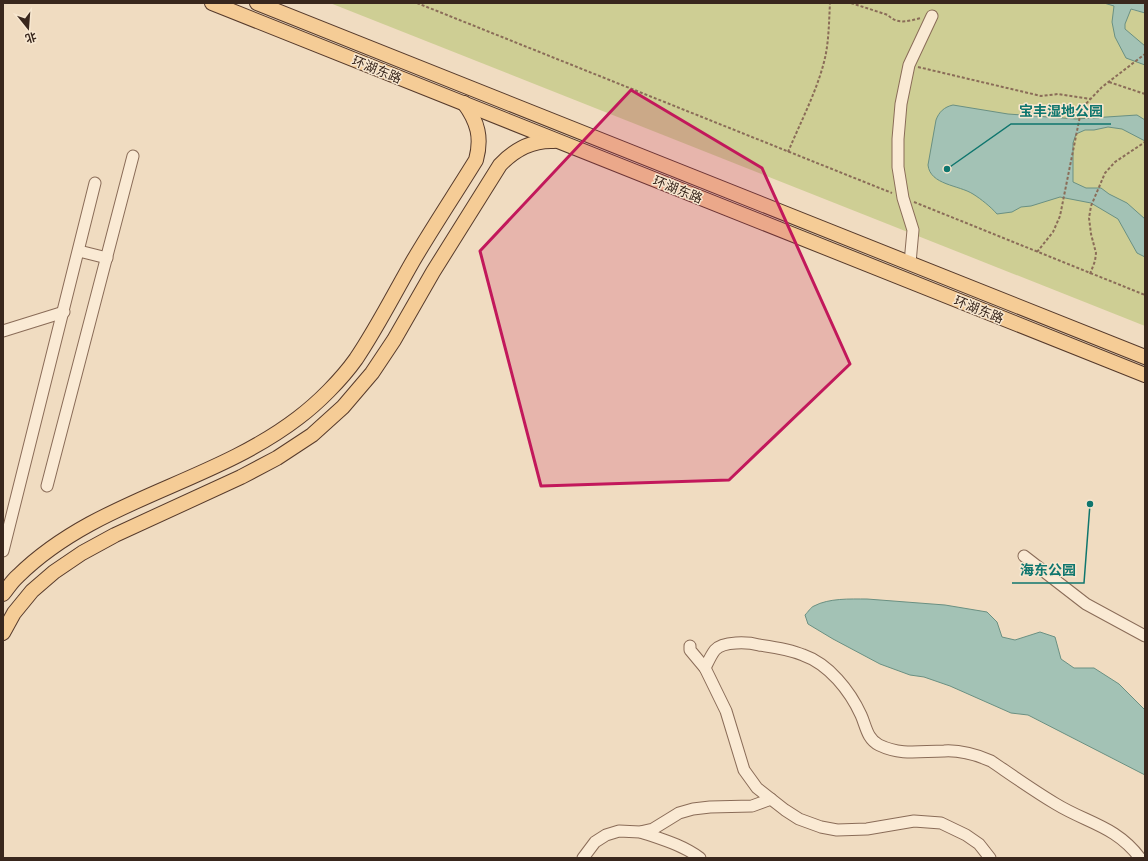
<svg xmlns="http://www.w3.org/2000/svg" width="1148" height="861" font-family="'Noto Serif','Noto Sans SC',serif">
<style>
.green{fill:#cece94}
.water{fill:#a3c2b5;stroke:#6a9082}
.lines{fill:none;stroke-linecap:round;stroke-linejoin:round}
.minor-casing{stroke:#8a6c58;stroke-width:13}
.major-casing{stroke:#573b2c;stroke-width:16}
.path{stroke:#8a6c58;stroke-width:2;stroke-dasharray:3 2;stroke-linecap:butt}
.minor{stroke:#faead4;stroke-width:11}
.major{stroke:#f5cc96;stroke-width:14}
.marked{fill:#c2185b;fill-opacity:0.2;stroke:#c2185b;stroke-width:3;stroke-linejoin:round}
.labels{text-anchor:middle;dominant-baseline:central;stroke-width:3;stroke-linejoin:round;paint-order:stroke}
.street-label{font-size:13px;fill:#39271d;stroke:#f7e7d0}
.leader{fill:none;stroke:#0f766e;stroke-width:1.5}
.callout-dot{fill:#0f766e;stroke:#f7e7d0;stroke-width:1.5}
.callout-label{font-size:14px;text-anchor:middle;font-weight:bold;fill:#0f766e;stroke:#f7e7d0;stroke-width:3;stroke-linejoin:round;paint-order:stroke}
</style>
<rect width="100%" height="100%" fill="#f0dcc1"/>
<polygon class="green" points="330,3 1104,3 1145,13 1145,326"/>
<g class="water">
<polygon points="1104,3 1145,3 1145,13 1131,9 1125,24 1125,29 1145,46 1145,65 1126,58 1115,37 1112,22 1114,6"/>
<path d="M953 105 1008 114 1076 119 1137 115 1145 120V141L1122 129 1108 127 1094 130H1085L1076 134 1073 143V182L1086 188H1101L1109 194 1127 203 1145 219V257L1137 253 1118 219 1091 203 1060 197 1031 206 1021 207 1012 212 997 214C991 207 981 199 973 194 959 185 930 185 928 165L936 120C939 112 944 107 953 105Z"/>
<path d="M867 599 945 605 987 612 997 622 1002 637 1015 640 1040 632 1055 637 1061 659 1074 668H1094L1119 684 1145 710V775L1028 715 1011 713 950 686 924 677 910 675 880 664 833 639 808 624 805 615C808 612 811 607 814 606 829 598 850 599 867 599Z"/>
</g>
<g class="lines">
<g class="minor-casing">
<g id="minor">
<polyline points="79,251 107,258"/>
<polyline points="910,263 913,230 903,198 898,167 898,139 901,104 909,65 932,16"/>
<polyline points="3,331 64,312"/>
<polyline points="47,486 133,156"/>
<polyline points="3,551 95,183"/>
<polyline points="1024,556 1086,604 1145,636"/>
<polyline points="690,646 690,650 705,668 726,711 744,770 757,788 785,810 799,819 821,827 837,830 867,829 914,821 941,823 966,835 979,844 990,858"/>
<path d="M705 668C708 662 711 655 715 650 723 641 748 642 759 645 773 647 789 649 803 655 829 664 850 691 861 715 866 726 867 739 879 745 902 756 920 751 944 751 960 750 977 755 991 761 1013 776 1034 791 1056 804 1087 823 1116 826 1140 858"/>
<path d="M641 832C661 839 683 845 700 858"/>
<polyline points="583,858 595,842 606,835 619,831 640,832 653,829 679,813 693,809 710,807 752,806 771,799"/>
</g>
</g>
<g class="major-casing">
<g id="major">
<polyline points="212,3 1145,375"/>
<polyline points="257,3 1145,357"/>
<path d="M3 594C8 588 12 581 18 576 96 499 212 484 298 418 318 403 341 380 356 359 377 328 394 294 413 261 433 227 455 194 476 160 482 138 478 122 464 103"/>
<path d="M3 633 14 613 32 591 54 572 82 553 115 535 241 477 277 458 312 435 343 407 372 373 394 340 433 272 500 165C515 149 532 140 554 141"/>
</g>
</g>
<g class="path">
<polyline points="417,3 892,193"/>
<path d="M851 3 888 15C897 25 909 21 921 18"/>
<polyline points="918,67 1041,96 1058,94 1091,99"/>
<polyline points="1109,82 1145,94"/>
<path d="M788 152C801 121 820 85 826 53 829 36 829 20 830 3"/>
<polyline points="914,202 1145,295"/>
<polyline points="1037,252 1053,232 1060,216 1080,116 1080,110 1102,87 1145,54"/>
<polyline points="1090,274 1095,261 1096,253 1091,234 1089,218 1091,206 1105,173 1115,162 1145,142"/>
</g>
<use href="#minor" class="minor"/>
<use href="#major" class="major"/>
</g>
<path class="marked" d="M631 90 762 168 850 364 729 480 541 486 480 251Z"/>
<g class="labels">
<g class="street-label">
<text transform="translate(377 69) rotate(22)">环湖东路</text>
<text transform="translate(678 189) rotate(22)">环湖东路</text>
<text transform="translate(979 309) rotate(22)">环湖东路</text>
</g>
</g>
<path class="leader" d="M947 169L1011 124H1111M1090 504L1084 583H1012"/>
<g class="callout-dot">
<circle cx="947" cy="169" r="4"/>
<circle cx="1090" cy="504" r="4"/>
</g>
<g class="callout-label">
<text x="1061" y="116">宝丰湿地公园</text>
<text x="1048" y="575">海东公园</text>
</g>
<rect width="1148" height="861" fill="none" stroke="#39271d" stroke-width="8"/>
<g transform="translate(28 28) rotate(163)" stroke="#f7e7d0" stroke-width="3" paint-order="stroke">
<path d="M0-3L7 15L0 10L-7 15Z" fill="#39271d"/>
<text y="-6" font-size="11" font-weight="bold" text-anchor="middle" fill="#39271d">北</text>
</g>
</svg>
